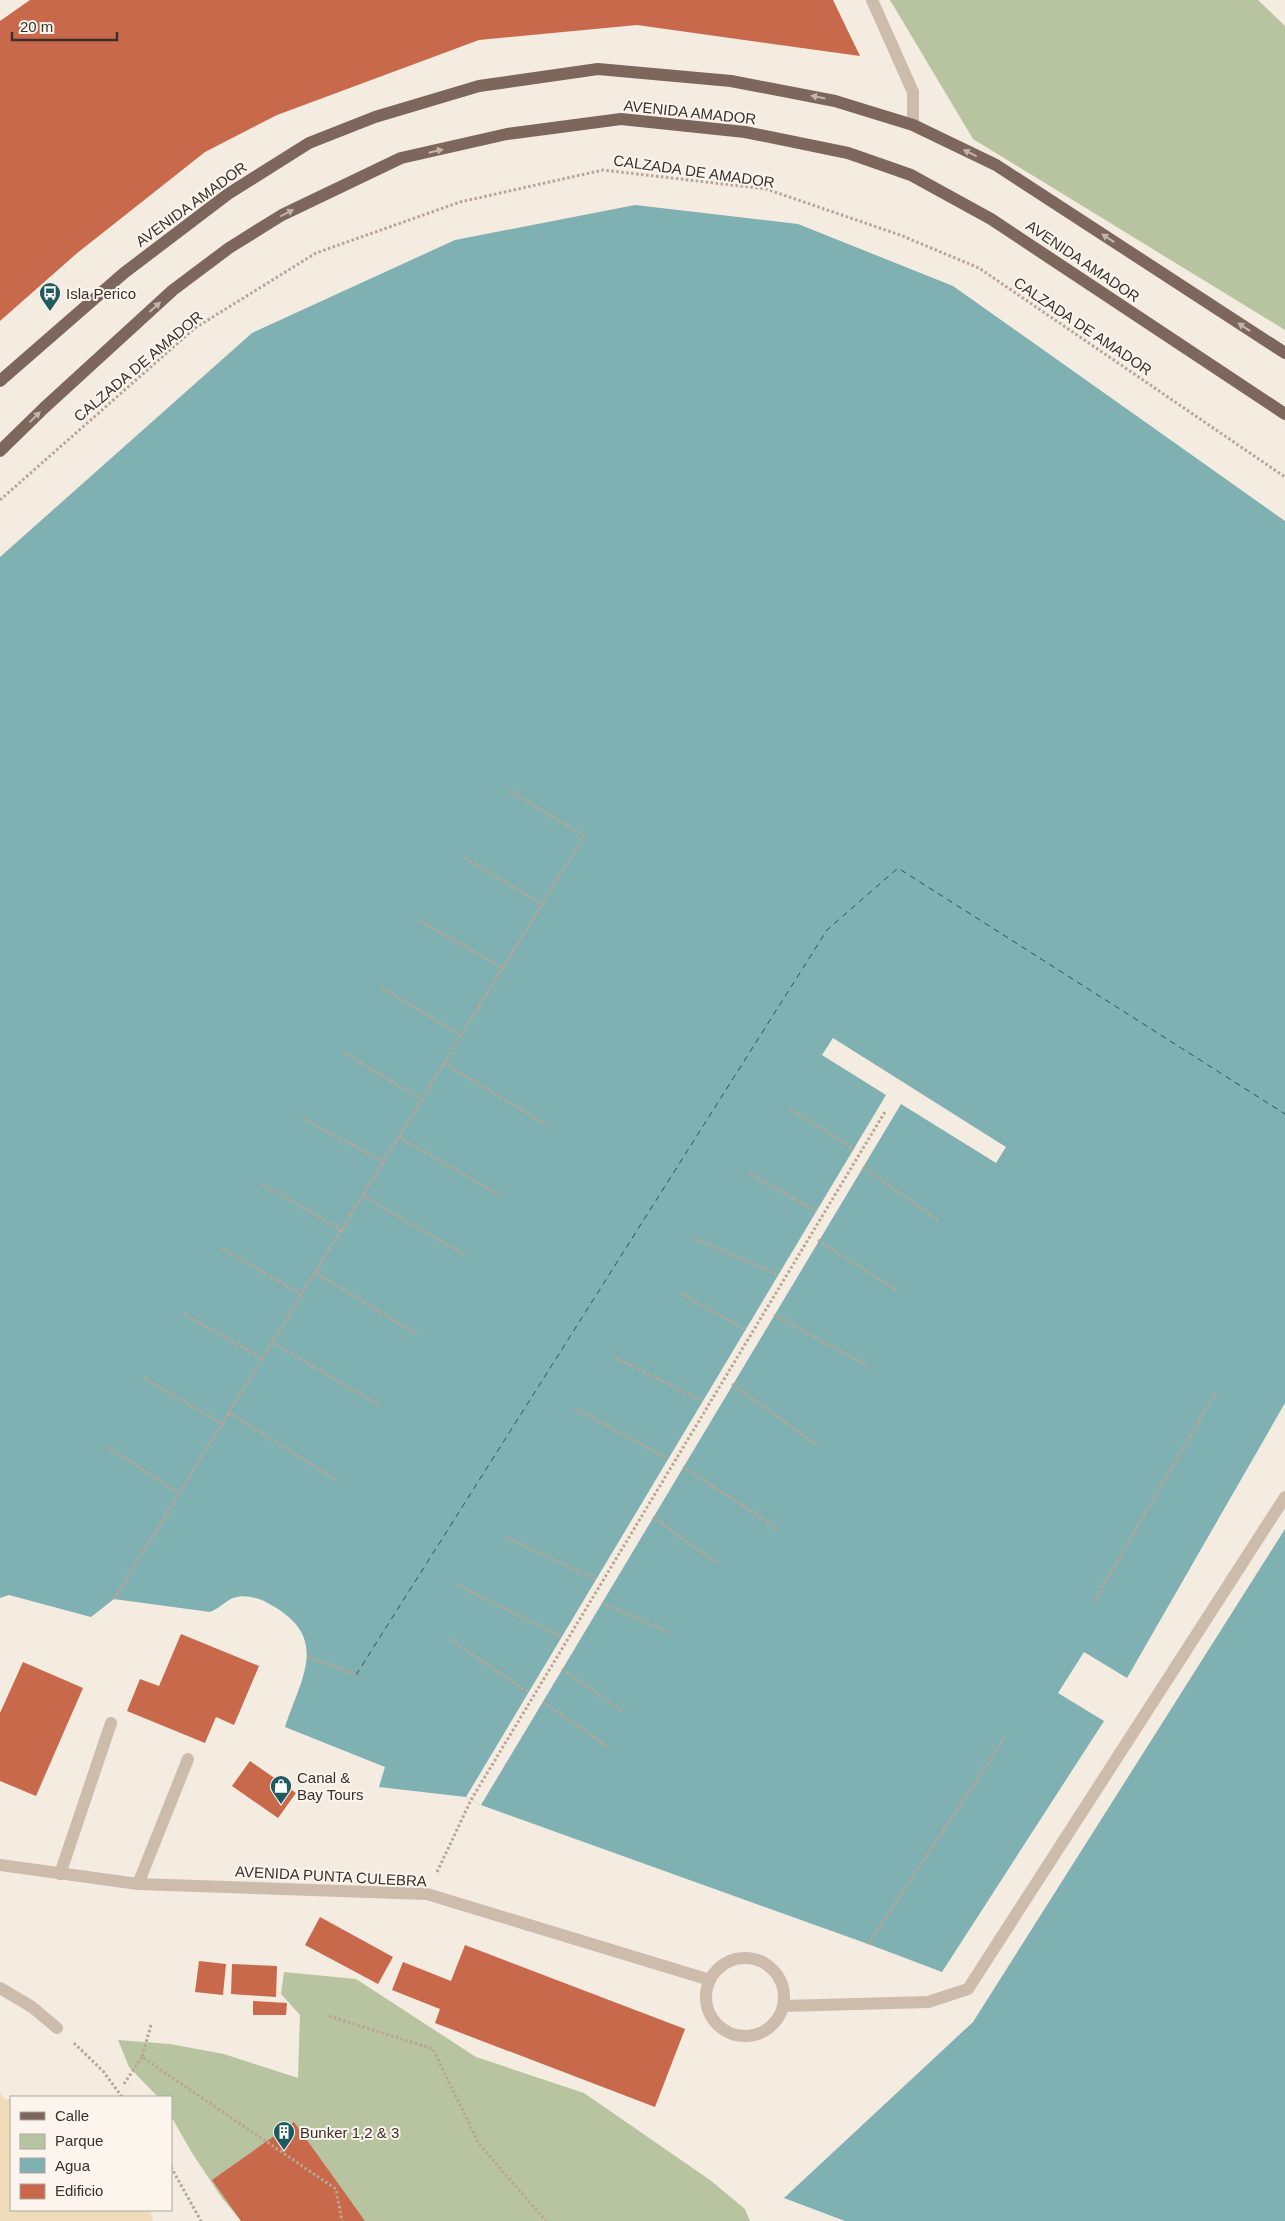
<svg xmlns="http://www.w3.org/2000/svg" width="1285" height="2221" font-family="Arial,sans-serif">
<style>
.green{fill:#b8c4a0}
.sand{fill:#efdcb8}
.water{fill:#7fb0b2}
.pier{fill:#f4ebe1}
.lines{fill:none;stroke-linecap:round;stroke-linejoin:round}
.ferry{stroke:#1f5a5e;stroke-width:1;stroke-dasharray:6 5;stroke-linecap:butt}
.building{fill:#c8694b}
.path{stroke:#b9a596;stroke-width:3;stroke-dasharray:2.5 2.5;stroke-linecap:butt}
.minor{stroke:#cdbbac;stroke-width:12}
.major{stroke:#7d675c;stroke-width:12}
.oneway{fill:#c2b5ac}
.labels{text-anchor:middle;dominant-baseline:central;stroke-width:4;stroke-linejoin:round;paint-order:stroke}
.street-label{font-size:15px;fill:#3b302b;stroke:#fbf5ee}
.poi-label{font-size:15px;fill:#3b302b;stroke:#fbf5ee;text-anchor:start}
</style>
<rect width="100%" height="100%" fill="#f4ebe1"/>
<g class="green">
<polygon points="890,0 1258,0 1285,26 1285,330 973,139"/>
<polygon points="284,1972 356,1979 476,2057 584,2093 710,2180 745,2209 750,2221 241,2221 222,2198 192,2153 171,2116 171,2097 158,2097 129,2067 118,2040 170,2044 224,2054 298,2078 300,2015 281,1994"/>
</g>
<polygon class="sand" points="0,2093 4,2099 11,2099 11,2210 150,2210 153,2221 0,2221"/>
<g class="water">
<path d="M635 205 798 224 953 286 1285 521V1403L1127 1678 1084 1652 1058 1693 1104 1721 942 1972 868 1944 481 1805 466 1797 379 1787 385 1767 285 1727C301 1678 330 1639 273 1606 262 1599 246 1593 233 1598 227 1600 220 1608 210 1612L114 1599 91 1617 9 1595 0 1598V557L252 333 455 240Z"/>
<polygon points="1285,1529 1285,2221 845,2221 784,2198 973,2022"/>
</g>
<polygon class="pier" points="833,1038 1006,1147 996,1163 901,1104 481,1805 466,1797 886,1095 822,1055"/>
<g class="lines">
<polyline class="ferry" points="356,1675 827,930 898,868 1285,1114"/>
</g>
<g class="building">
<polygon points="30,0 833,0 860,56 637,25 479,40 277,115 205,152 76,254 0,321 0,21"/>
<polygon points="181,1634 259,1666 234,1725 216,1717 205,1743 127,1711 140,1679 159,1686"/>
<polygon points="23,1662 83,1688 36,1796 0,1781 0,1713"/>
<polygon points="250,1761 296,1793 278,1818 232,1786"/>
<polygon points="320,1917 393,1957 378,1984 305,1945"/>
<polygon points="465,1945 685,2029 655,2107 435,2023 440,2009 392,1990 403,1962 451,1981"/>
<polygon points="199,1961 226,1964 223,1995 195,1992"/>
<polygon points="232,1964 277,1966 276,1997 231,1994"/>
<polygon points="253,2001 287,2003 286,2015 253,2015"/>
<polygon points="294,2122 365,2221 241,2221 212,2180"/>
</g>
<g class="lines">
<g class="path">
<polyline points="0,500 195,328 316,253 460,202 603,170 766,189 900,235 979,268 1285,477"/>
<polyline points="465,858 542,904"/>
<polyline points="420,921 503,968"/>
<polyline points="382,988 462,1036"/>
<polyline points="343,1052 422,1100"/>
<polyline points="444,1063 548,1126"/>
<polyline points="790,1109 854,1149"/>
<polyline points="304,1119 384,1162"/>
<polyline points="399,1137 503,1197"/>
<polyline points="863,1167 940,1222"/>
<polyline points="749,1173 816,1211"/>
<polyline points="262,1184 342,1230 343,1228"/>
<polyline points="363,1196 467,1256"/>
<polyline points="692,1237 778,1275"/>
<polyline points="818,1240 896,1290"/>
<polyline points="222,1248 302,1295"/>
<polyline points="316,1273 418,1335"/>
<polyline points="681,1293 745,1330"/>
<polyline points="184,1314 263,1359"/>
<polyline points="774,1315 870,1367"/>
<polyline points="273,1343 379,1405"/>
<polyline points="616,1358 702,1401"/>
<polyline points="144,1378 222,1424"/>
<polyline points="732,1384 818,1446"/>
<polyline points="575,1408 666,1458"/>
<polyline points="229,1415 230,1413 336,1480"/>
<polyline points="107,1447 179,1493"/>
<polyline points="683,1467 780,1530"/>
<polyline points="653,1517 717,1563"/>
<polyline points="507,1538 596,1579"/>
<polyline points="455,1584 561,1637"/>
<polyline points="114,1599 584,836 510,791"/>
<polyline points="1094,1601 1216,1392"/>
<polyline points="602,1603 670,1633"/>
<polyline points="451,1640 528,1692"/>
<polyline points="308,1657 356,1675"/>
<polyline points="562,1669 622,1711"/>
<polyline points="543,1702 608,1747"/>
<polyline points="437,1872 471,1800 886,1110"/>
<polyline points="868,1944 1005,1737"/>
<polyline points="329,2016 433,2049 479,2144 546,2221"/>
<polyline points="151,2025 142,2057 336,2189 342,2221"/>
<polyline points="74,2043 103,2071 122,2097"/>
<polyline points="124,2084 142,2057"/>
<polyline points="171,2167 201,2221"/>
</g>
<g class="minor">
<polyline points="872,0 913,92 913,125"/>
<polyline points="0,1865 138,1884 427,1894 710,1980"/>
<polyline points="60,1874 111,1723"/>
<polyline points="138,1884 188,1759"/>
<circle cx="745" cy="1997" r="39"/>
<polyline points="0,1988 32,2007 57,2028"/>
<polyline points="784,2006 928,2002 968,1989 1285,1497"/>
</g>
<g class="major">
<polyline points="0,381 124,273 228,194 309,143 375,117 479,86 598,69 731,81 835,101 913,125 996,165 1285,353"/>
<polyline points="0,451 44,408 173,290 229,248 282,215 401,158 507,134 621,119 745,132 848,153 911,175 991,219 1285,414"/>
</g>
</g>
<defs><path id="oneway-solid" d="M-6-.8H1V-3.2L6.5 0L1 3.2V.8H-6Z" transform="scale(1.25)"/></defs>
<g class="oneway">
<use href="#oneway-solid" transform="translate(818 97) rotate(-169)"/>
<use href="#oneway-solid" transform="translate(436 151) rotate(-13)"/>
<use href="#oneway-solid" transform="translate(970 153) rotate(-154)"/>
<use href="#oneway-solid" transform="translate(287 213) rotate(-27)"/>
<use href="#oneway-solid" transform="translate(1108 238) rotate(-147)"/>
<use href="#oneway-solid" transform="translate(155 307) rotate(-42)"/>
<use href="#oneway-solid" transform="translate(1244 327) rotate(-147)"/>
<use href="#oneway-solid" transform="translate(35 417) rotate(-44)"/>
</g>
<defs>
<g id="bus-pin" transform="scale(1.125)"><path d="M0 17L-7.5 6A9.5 9.5 0 1 1 7.5 6Z" fill="#1f5a5e" stroke="#fbf5ee"/><path d="M-5-6H5V4H4V6H2V4H-2V6H-4V4H-5ZM-3.5-4V0h7V-4ZM-3.5 1.2v1.5H-2V1.2ZM2 1.2v1.5H3.5V1.2Z" fill="#fff"/></g>
<g id="shop-pin" transform="scale(1.125)"><path d="M0 17L-7.5 6A9.5 9.5 0 1 1 7.5 6Z" fill="#1f5a5e" stroke="#fbf5ee"/><path d="M-5-2.5h2.3a2.7 3.5 0 0 1 5.4 0H5L5.5 6h-11ZM-1.5-2.5h3a1.5 2.3 0 0 0-3 0Z" fill="#fff"/></g>
<g id="building-pin" transform="scale(1.125)"><path d="M0 17L-7.5 6A9.5 9.5 0 1 1 7.5 6Z" fill="#1f5a5e" stroke="#fbf5ee"/><path d="M-4-6H4V6H1V3H-1V6H-4ZM-2.5-4.3h1.7v1.8h-1.7ZM.8-4.3h1.7v1.8H.8ZM-2.5-1h1.7V.8h-1.7ZM.8-1h1.7V.8H.8Z" fill="#fff"/></g>
</defs>
<g fill-rule="evenodd">
<use href="#bus-pin" x="50" y="293"/>
<use href="#shop-pin" x="281" y="1786"/>
<use href="#building-pin" x="284" y="2132"/>
</g>
<g class="labels">
<g class="street-label">
<text transform="translate(690 112) rotate(6)">AVENIDA AMADOR</text>
<text transform="translate(694 171) rotate(8)">CALZADA DE AMADOR</text>
<text transform="translate(191 204) rotate(-36)">AVENIDA AMADOR</text>
<text transform="translate(1083 261) rotate(34)">AVENIDA AMADOR</text>
<text transform="translate(1083 326) rotate(34)">CALZADA DE AMADOR</text>
<text transform="translate(138 366) rotate(-40)">CALZADA DE AMADOR</text>
<text transform="translate(331 1876) rotate(3)">AVENIDA PUNTA CULEBRA</text>
</g>
<g class="poi-label">
<text x="66" y="293">Isla Perico</text>
<text x="297" y="1777">Canal &amp;<tspan x="297" dy="17">Bay Tours</tspan></text>
<text x="300" y="2132">Bunker 1,2 &amp; 3</text>
</g>
</g>
<rect x="10" y="2096" width="162" height="115" fill="#fbf5ee" stroke="#aea6a0"/>
<rect x="20" y="2112" width="25" height="8" fill="#7d675c" stroke="#aea6a0"/>
<text x="55" y="2121" font-size="15" fill="#3b302b">Calle</text>
<rect x="20" y="2134" width="25" height="15" fill="#b8c4a0" stroke="#aea6a0"/>
<text x="55" y="2146" font-size="15" fill="#3b302b">Parque</text>
<rect x="20" y="2158" width="25" height="15" fill="#7fb0b2" stroke="#aea6a0"/>
<text x="55" y="2171" font-size="15" fill="#3b302b">Agua</text>
<rect x="20" y="2184" width="25" height="15" fill="#c8694b" stroke="#aea6a0"/>
<text x="55" y="2196" font-size="15" fill="#3b302b">Edificio</text>
<path d="M12 32v8h105v-8" fill="none" stroke="#3b302b" stroke-width="2.5"/>
<text x="20" y="32" font-size="15" fill="#3b302b" stroke="#fbf5ee" stroke-width="4" paint-order="stroke">20 m</text>
</svg>
